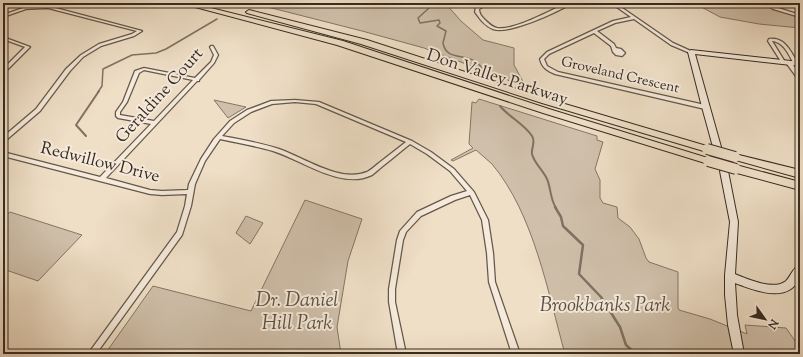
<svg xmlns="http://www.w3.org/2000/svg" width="803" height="357" font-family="'Sorts Mill Goudy',serif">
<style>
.green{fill:#d0c0ab;stroke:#837666}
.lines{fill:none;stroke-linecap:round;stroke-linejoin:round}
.stream-far2{stroke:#7f7263;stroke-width:1.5}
.stream-far1{stroke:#7f7263;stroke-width:2}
.stream{stroke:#7f7263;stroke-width:2.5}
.street-casing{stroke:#64584a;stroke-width:2.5}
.secondary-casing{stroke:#362b21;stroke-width:2}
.highway-casing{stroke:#362b21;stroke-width:2}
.street{fill:#f5eadb;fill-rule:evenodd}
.secondary{fill:#f5eadb;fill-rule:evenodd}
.highway{fill:#efdfc7;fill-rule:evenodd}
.highway-bridge-casing{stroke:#362b21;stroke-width:12;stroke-linecap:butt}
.highway-bridge{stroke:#efdfc7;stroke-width:10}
.labels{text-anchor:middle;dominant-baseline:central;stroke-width:4;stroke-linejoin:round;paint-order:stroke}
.far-street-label{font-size:14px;fill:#362b21;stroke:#f5eadb}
.street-label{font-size:17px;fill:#362b21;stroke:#f5eadb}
.near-park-label{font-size:20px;font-style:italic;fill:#5c5044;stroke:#f5eadb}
</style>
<rect width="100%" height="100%" fill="#efdfc7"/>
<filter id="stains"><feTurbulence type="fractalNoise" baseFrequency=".005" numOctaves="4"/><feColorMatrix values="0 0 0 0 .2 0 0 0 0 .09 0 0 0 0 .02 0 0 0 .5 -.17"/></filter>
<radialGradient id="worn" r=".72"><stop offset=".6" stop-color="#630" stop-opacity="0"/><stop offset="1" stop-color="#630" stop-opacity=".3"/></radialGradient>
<g class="green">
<polygon points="252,3 445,3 461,21 483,40 514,48 514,65 526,87 424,48 362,31"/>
<polygon points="694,3 756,3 800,17 800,28 759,24 720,17"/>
<path d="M479 99 597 136V140L603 142 595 169 600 180V198L603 203 617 207 618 218 630 227 639 239 646 258 649 262 678 272V308L679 310 710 319 747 334 745 325 786 328 800 348V354H565C548 293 534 214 492 164 487 159 481 155 476 150L453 161 451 160 473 148 469 144 472 102 476 103Z"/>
<polygon points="214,100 246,107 228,118"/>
<polygon points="305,200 362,219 348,261 337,327 341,354 105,354 153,286 251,311"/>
<polygon points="10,212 82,235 38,281 3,269 3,218"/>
<polygon points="246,216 263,223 250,244 236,233"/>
</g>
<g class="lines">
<g class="stream-far2">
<path d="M428 3 430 5 428 9 418 18 420 23 439 20 440 23 437 26 446 31 443 43C447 65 473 48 484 72"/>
<polyline points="98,92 102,86 103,69 132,55 156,53 166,49 217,19"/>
</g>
<g class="stream-far1">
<path d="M500 106C509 117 524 124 532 136 536 142 531 148 532 154 534 163 543 170 547 179 551 188 550 199 556 208"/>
<polyline points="86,136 76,125 99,91"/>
</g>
<polyline class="stream" points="555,207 561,217 563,226 583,245 579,274 601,297 620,327 626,345 636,354"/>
<g class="street-casing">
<g id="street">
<path d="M485 3H490L479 9C479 13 481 16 484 19 488 23 492 27 497 28 514 31 551 10 567 3H572C558 12 508 35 493 29 485 26 480 19 475 12L476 7Z"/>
<path d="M611 3H615L673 43 693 52 692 53H690L671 45 634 19 615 23 597 31 614 44 616 48 621 49 625 53 622 56 616 55 613 52 611 46 594 33 549 54 544 59 547 66 558 72 705 105 707 107V108L705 109 555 74C548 71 542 68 540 59L547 52 613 21 631 17Z"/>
<polygon points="765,3 769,3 775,7 800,15 800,17 773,9"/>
<polygon points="48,6 142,31 134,36 101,46 83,57 70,71 40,111 5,141 3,142 3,137 36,109 66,69 81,55 99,44 132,34 137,31 48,8 26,9 3,17 3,15 26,7"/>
<polygon points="3,37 30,47 5,72 3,72 3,69 25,47 3,39"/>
<path d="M769 39C785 37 790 51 798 63V64H794C789 55 784 42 772 41L785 62 783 63H782L768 41Z"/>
<path d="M211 46H213L218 55 214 63 199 80V81H197L106 178 150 190 162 191 188 190 189 184 201 159 214 139 230 121 247 110 271 101 295 100 319 102 412 141 431 152 454 169 474 192 488 220 493 253 495 282 520 354H512L489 282 487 253 482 220 470 195 455 200 421 216 406 232 403 240 395 289V302L406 354H398L389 302V289L397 240 400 231 417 212 451 196 467 191 450 171 427 154 410 144C401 151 393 158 384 165 380 168 376 172 372 175 341 190 302 160 273 151 256 146 238 143 220 139L205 161 195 184 191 206 182 235 96 354H88L177 232 185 206 187 194 162 195 150 194 3 156V152L100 177 151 124 118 118 116 116V112L123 102 135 71 144 68 195 78 211 62 214 55 210 47ZM144 70 193 80 154 121 120 115V112L127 102 139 73ZM295 102 316 104 406 142C397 149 388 156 379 163 375 166 371 170 367 172 340 183 305 158 279 149 261 143 242 140 222 136L234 123 251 112 272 104Z"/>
<polygon points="787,62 791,62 800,75 800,79 798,79 787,64"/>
</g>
</g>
<g class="secondary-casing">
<g id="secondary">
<polygon points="691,50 800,62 800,66 695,54 721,147 717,150 713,147 702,107 688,52"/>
<path d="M724 168 728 171 738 222 735 274C747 279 774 291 786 281 791 276 793 267 800 265 800 269 801 274 800 277 789 305 754 290 735 283L737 315 744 354H734L728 325 725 295V275L730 222 720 171Z"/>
</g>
</g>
<g class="highway-casing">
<g id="highway">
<polygon points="180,3 191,3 343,41 549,109 711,159 713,161 708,165 705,163 543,113 337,45"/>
<polygon points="249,10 367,40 548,99 710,147 712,149 707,152 542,103 361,44 247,13 246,12"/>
<polygon points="735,154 800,170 800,178 732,159 730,157"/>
<polygon points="736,165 800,182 800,190 733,172 731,169 733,166"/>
</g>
</g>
<use href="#street" class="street"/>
<use href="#secondary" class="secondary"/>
<use href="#highway" class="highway"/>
<g class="highway-bridge-casing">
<g id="highway-bridge">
<polyline points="707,149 735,157"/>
<polyline points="708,161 736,169"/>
</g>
</g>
<use href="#highway-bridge" class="highway-bridge"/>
</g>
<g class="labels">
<g class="far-street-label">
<text transform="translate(620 76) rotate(13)">Groveland Crescent</text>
</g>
<g class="street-label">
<text transform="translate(497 78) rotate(18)">Don Valley Parkway</text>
<text transform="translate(160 96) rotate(-48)">Geraldine Court</text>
<text transform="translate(100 163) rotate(14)">Redwillow Drive</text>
</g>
<g class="near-park-label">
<text x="297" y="301">Dr. Daniel<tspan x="297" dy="23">Hill Park</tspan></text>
<text x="605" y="306">Brookbanks Park</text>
</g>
</g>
<rect width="803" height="357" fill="none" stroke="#efdfc7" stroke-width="16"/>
<rect x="4" y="4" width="795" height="349" fill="none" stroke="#362b21" stroke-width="2"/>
<rect x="8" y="8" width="787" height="341" fill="none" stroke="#362b21"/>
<g transform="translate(765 319) rotate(123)" stroke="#f5eadb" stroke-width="3" paint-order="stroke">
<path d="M0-3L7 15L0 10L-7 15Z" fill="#362b21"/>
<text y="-6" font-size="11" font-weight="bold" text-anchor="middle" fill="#362b21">N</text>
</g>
<rect width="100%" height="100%" filter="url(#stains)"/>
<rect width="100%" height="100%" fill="url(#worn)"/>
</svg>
